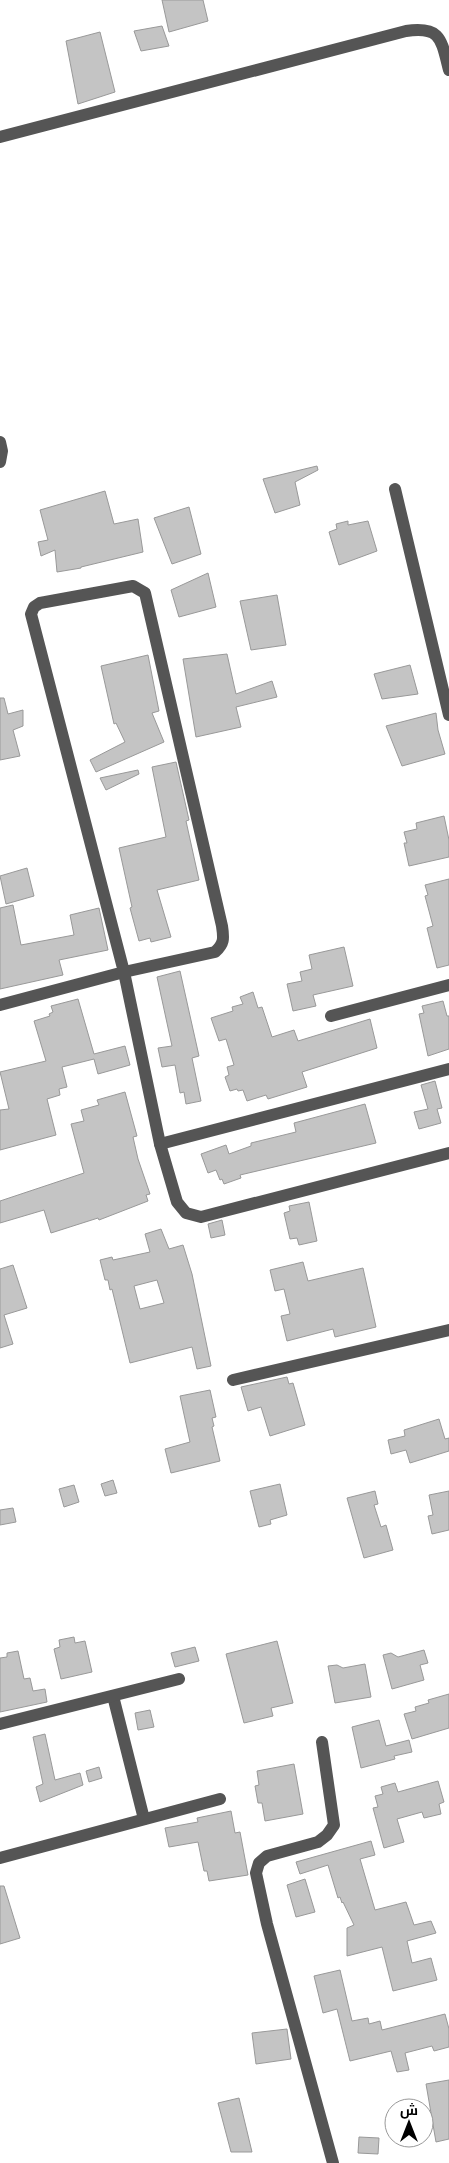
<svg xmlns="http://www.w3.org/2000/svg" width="449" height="2163" font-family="'DM Sans',Cairo,sans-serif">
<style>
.building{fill:#c4c4c4;stroke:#999;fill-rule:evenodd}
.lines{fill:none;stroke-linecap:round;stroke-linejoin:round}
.minor{stroke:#555;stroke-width:12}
</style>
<rect width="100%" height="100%" fill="#fff"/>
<g class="building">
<polygon points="162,0 203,0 208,21 169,32"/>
<polygon points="162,26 169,46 141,51 134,31"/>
<polygon points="100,32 115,92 78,104 66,41"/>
<polygon points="317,466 318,470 295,482 300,505 275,513 263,479"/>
<polygon points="105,491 114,524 138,519 143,552 81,567 81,568 57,572 55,550 41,556 38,542 48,540 40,510"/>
<polygon points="189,507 201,554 172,564 154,518"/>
<polygon points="348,521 348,525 368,521 377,551 339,565 329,532 337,529 336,524"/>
<polygon points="208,573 216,607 179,617 171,590"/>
<polygon points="277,595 286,645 251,650 240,601"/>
<polygon points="227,654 236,694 272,681 277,697 236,707 241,727 196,737 183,659"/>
<polygon points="148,655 159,711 152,713 164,742 96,772 90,760 125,742 116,723 114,724 101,666"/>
<polygon points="410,665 418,694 382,699 374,674"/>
<polygon points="0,698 4,698 8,714 23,710 23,726 13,730 20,756 0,760"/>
<polygon points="436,713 438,730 445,754 402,766 386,726"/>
<polygon points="176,762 189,820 186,821 199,880 157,890 171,937 151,942 150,938 139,941 130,908 132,907 119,848 166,837 152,767"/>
<polygon points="138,770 139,774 106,790 100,778"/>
<polygon points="444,816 449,840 449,857 409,866 404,843 407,843 404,832 417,829 416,823"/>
<polygon points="27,868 34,896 6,904 0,876"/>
<polygon points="449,879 449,965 437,968 427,928 433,926 425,896 428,895 425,885"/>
<polygon points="13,905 21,945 74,935 70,915 99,908 108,950 59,960 63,975 0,989 0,908"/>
<polygon points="344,947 353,986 313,995 316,1006 293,1011 287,984 302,981 300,972 312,969 309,955"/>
<polygon points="180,971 199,1056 192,1058 201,1101 186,1104 184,1092 180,1093 175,1065 162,1067 158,1048 172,1046 157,977"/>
<polygon points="253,992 258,1008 262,1007 272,1037 294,1030 298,1041 370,1019 377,1048 302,1072 307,1087 268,1099 266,1095 247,1101 243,1090 238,1091 237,1089 230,1091 225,1077 229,1075 227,1067 234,1065 226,1039 219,1041 211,1018 233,1011 232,1007 243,1004 240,997"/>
<polygon points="78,999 94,1054 125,1046 130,1065 98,1074 94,1059 62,1067 67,1087 59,1089 60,1095 47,1099 56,1135 0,1150 0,1110 9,1109 0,1072 46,1061 34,1021 50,1016 49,1014 53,1012 51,1006"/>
<polygon points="443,1001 447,1016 449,1016 449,1049 428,1056 419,1014 424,1013 422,1006"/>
<polygon points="435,1081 442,1108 437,1109 441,1123 419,1129 414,1112 428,1109 421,1085"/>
<polygon points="125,1092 137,1136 133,1137 138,1159 150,1194 146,1195 148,1201 99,1220 98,1218 51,1233 44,1210 0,1223 0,1201 84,1173 71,1124 84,1121 81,1110 99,1105 97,1100"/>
<polygon points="365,1104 376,1143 240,1175 241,1178 224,1184 222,1179 220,1180 216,1170 208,1173 201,1154 226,1145 229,1154 251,1146 251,1143 296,1132 294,1123"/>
<polygon points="309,1202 317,1241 299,1245 297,1238 290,1239 284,1213 290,1211 289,1206"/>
<polygon points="222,1220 225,1235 211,1238 208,1224"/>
<path d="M161 1229 169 1249 183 1245 192 1274 211 1366 197 1369 192 1347 130 1363 112 1289 110 1290 108 1280H105L100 1260 112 1257 113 1260 150 1252 145 1234ZM157 1280 164 1303 140 1309 134 1286Z"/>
<polygon points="303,1262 308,1281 363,1268 376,1327 335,1337 333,1329 287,1341 281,1316 290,1314 284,1289 275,1291 270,1270"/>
<polygon points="13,1265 27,1308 4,1315 13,1344 0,1348 0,1269"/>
<polygon points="287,1377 289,1384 293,1383 305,1425 270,1436 261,1407 248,1411 241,1387"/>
<polygon points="210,1390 216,1417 212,1418 214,1426 212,1427 220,1461 171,1473 165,1449 190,1442 180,1396"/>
<polygon points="439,1419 445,1439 449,1438 449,1451 410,1463 406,1450 391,1454 388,1440 405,1436 404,1430"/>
<polygon points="113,1480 117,1493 105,1496 101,1484"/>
<polygon points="280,1484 287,1515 270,1520 271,1524 259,1527 250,1491"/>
<polygon points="74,1485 79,1502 64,1507 59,1489"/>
<polygon points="375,1491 378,1504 374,1505 381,1527 386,1525 393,1550 364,1558 347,1498"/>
<polygon points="449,1491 449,1530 432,1534 428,1516 433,1515 429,1495"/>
<polygon points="13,1508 16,1522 0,1525 0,1510"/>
<polygon points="74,1637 75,1643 85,1641 92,1672 61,1679 54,1649 60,1647 59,1640"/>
<polygon points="277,1641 293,1703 271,1708 273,1716 244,1723 226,1654"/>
<polygon points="195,1647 199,1661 175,1667 171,1653"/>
<polygon points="424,1650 428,1663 420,1665 424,1680 392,1689 383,1655 391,1653 398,1657"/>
<polygon points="18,1651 24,1679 30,1678 33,1691 45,1689 47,1702 0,1712 0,1658 7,1657 7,1653"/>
<polygon points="365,1664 371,1697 335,1703 328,1666 337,1665 343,1668"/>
<polygon points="449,1694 449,1728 412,1739 404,1714 416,1711 415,1707 429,1703 428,1700"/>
<polygon points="150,1710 154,1727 138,1730 135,1713"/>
<polygon points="379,1720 386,1746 409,1740 412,1752 394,1756 395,1759 361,1768 352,1727"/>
<polygon points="45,1734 55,1780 80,1773 83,1785 40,1802 36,1787 43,1784 33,1737"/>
<polygon points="294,1764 303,1814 265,1821 262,1803 258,1803 255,1786 259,1785 257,1771"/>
<polygon points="99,1767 102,1778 89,1782 86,1771"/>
<polygon points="438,1781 444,1802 439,1804 441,1814 424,1818 422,1812 397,1819 404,1842 384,1848 373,1808 378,1807 375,1796 383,1794 381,1787 395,1783 398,1792"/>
<polygon points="231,1811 235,1833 240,1832 248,1875 209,1881 207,1871 204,1871 198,1842 169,1847 165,1828 198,1822 197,1818"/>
<polygon points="371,1841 375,1855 360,1859 375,1910 406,1902 414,1925 431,1921 436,1933 407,1941 412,1963 431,1958 437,1980 393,1991 382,1947 347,1956 347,1928 354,1925 343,1902 342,1903 340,1897 338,1898 328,1865 300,1874 296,1862"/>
<polygon points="305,1879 315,1912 296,1917 287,1885"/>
<polygon points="0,1886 4,1886 20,1938 0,1944"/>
<polygon points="340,1970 352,2021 368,2018 369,2024 380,2021 382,2030 445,2014 449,2029 449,2047 434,2051 432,2046 405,2053 409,2070 397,2072 391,2051 350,2061 337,2009 323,2013 314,1976"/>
<polygon points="287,2029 291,2059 256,2064 252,2033"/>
<polygon points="449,2080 449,2139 436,2142 426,2084"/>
<polygon points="239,2098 252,2152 231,2152 218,2103"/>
<polygon points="359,2137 379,2138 378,2154 358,2153"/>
</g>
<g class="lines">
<g class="minor">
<path d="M0 137 406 31C441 26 441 39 449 70"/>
<polyline points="0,442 2,451 0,462"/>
<polyline points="395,489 449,715"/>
<path d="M0 1005 124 972 215 952C224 944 224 939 222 926L145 593 133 586 40 603 34 607 31 614 124 972 160 1144 177 1202 186 1213 201 1217 449 1153"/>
<polyline points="331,1016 449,985"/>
<polyline points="160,1144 449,1069"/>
<polyline points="233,1380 449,1330"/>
<polyline points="113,1696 144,1819"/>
<polyline points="0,1724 179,1679"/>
<polyline points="322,1742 334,1825 327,1835 318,1842 267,1856 259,1863 256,1873 267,1924 333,2163"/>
<polyline points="0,1858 220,1799"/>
</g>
</g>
<g transform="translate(409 2123)"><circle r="24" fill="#ffffff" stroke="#999999"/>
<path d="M0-4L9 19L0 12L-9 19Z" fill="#000000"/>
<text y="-8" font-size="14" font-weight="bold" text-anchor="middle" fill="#000000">ش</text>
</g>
</svg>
